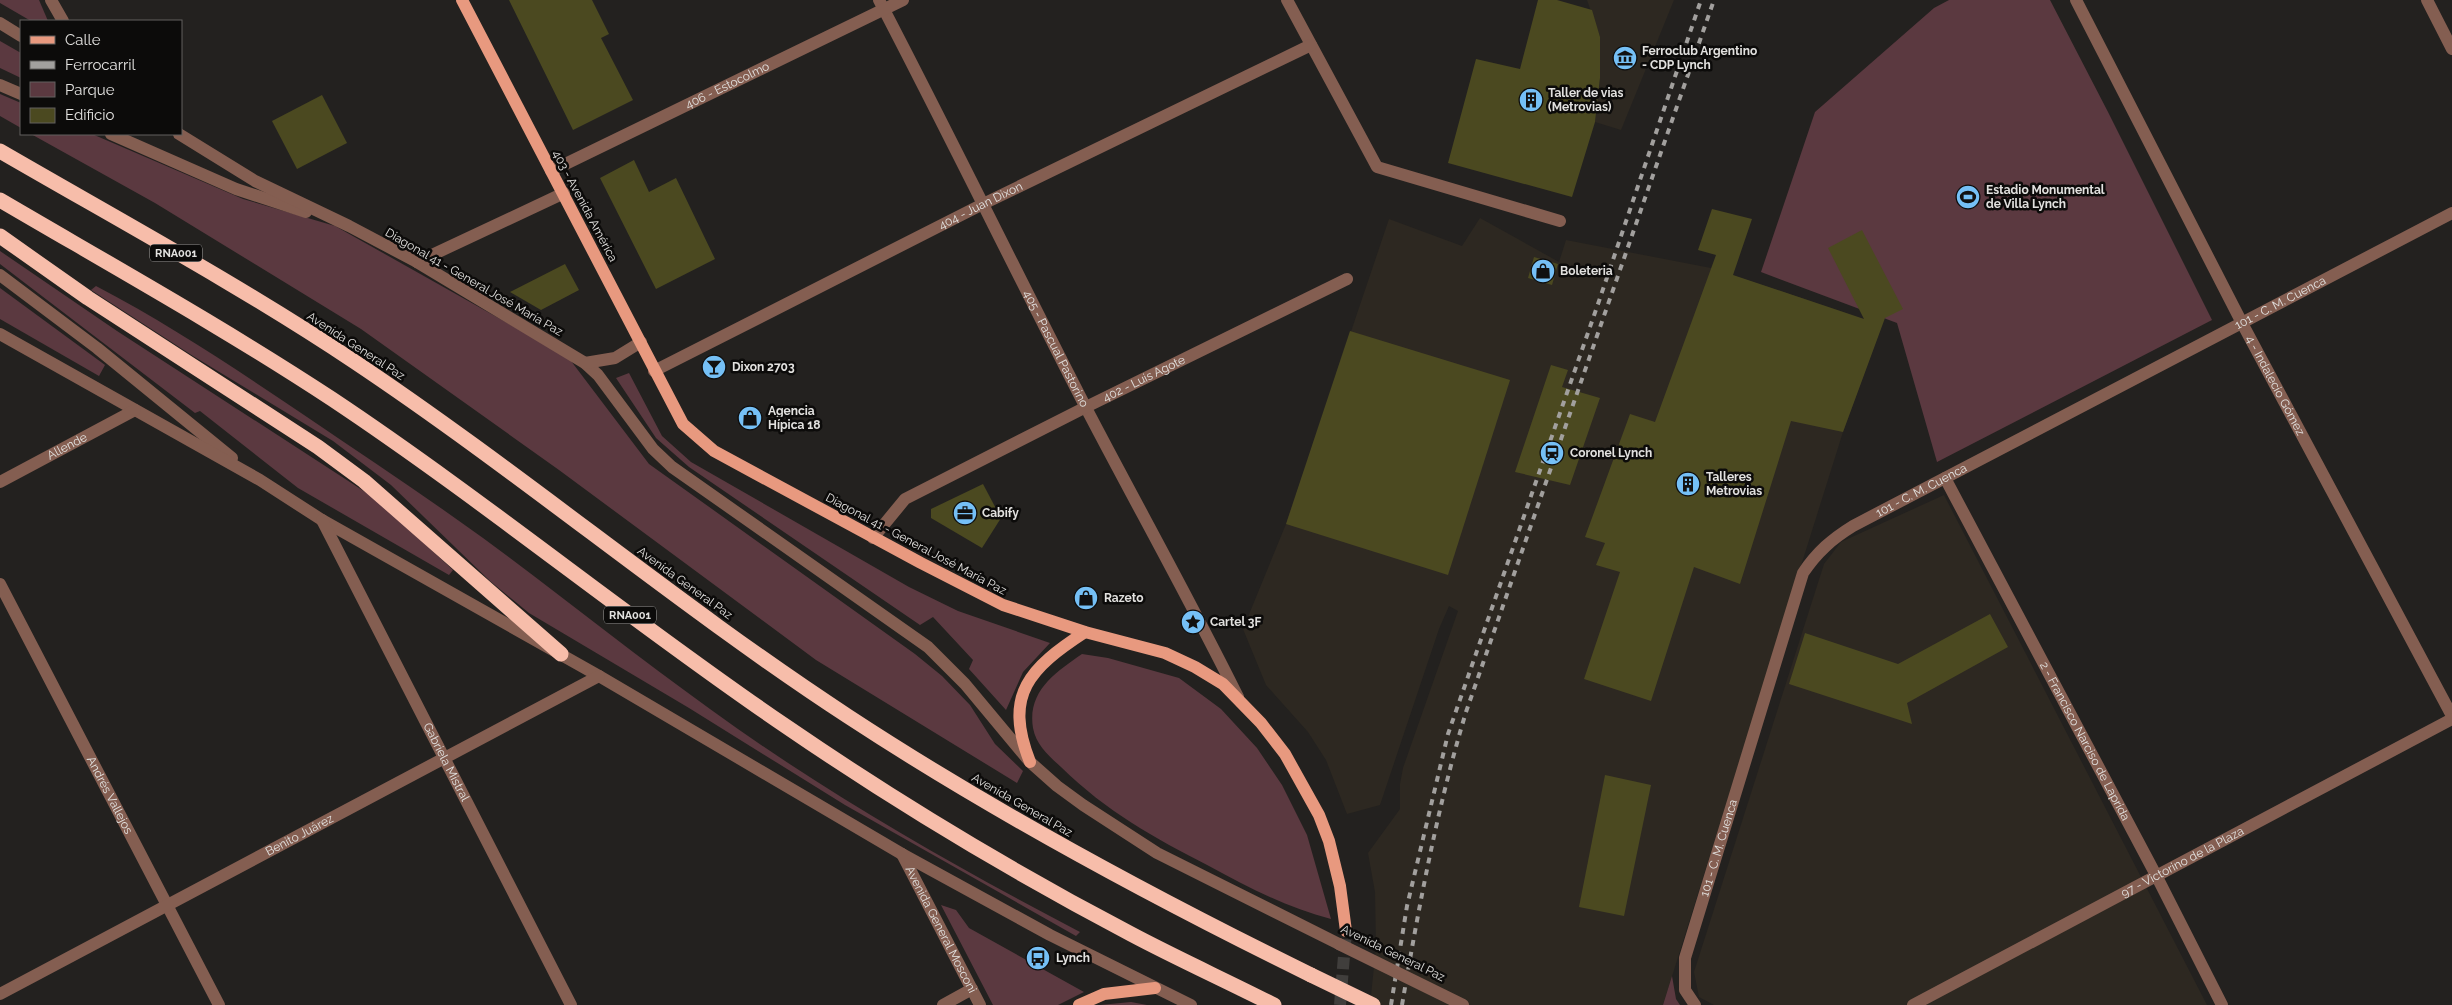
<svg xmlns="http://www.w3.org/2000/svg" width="2452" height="1005" font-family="Raleway,sans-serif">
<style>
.built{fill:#2d2821}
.green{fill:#5b3940}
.building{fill:#4b4920}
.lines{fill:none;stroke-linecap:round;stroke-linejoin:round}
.major-tunnel{stroke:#403e3c;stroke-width:12;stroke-dasharray:12 6;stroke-linecap:butt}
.minor{stroke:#845e51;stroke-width:12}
.major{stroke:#e8997f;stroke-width:12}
.highway{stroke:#f7bdaa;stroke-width:15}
.rail{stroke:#a2a09e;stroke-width:4;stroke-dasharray:6 6;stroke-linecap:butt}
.minor-bridge{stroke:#845e51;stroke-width:12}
.highway-bridge{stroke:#f7bdaa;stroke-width:15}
.labels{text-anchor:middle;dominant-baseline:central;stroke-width:5;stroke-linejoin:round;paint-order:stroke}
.shield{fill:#0c0b0a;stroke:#a2a19f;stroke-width:1}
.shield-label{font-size:11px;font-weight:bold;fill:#e2e1df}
.poi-label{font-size:12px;font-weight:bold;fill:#e2e1df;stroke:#0c0b0a;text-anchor:start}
.street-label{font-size:12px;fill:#e2e1df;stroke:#0c0b0a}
</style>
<rect width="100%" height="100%" fill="#23211f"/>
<g class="built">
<polygon points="1587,0 1674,0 1621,130 1595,122 1600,78 1600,37"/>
<polygon points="1480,218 1559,262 1566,240 1711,268 1882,325 1843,432 1663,1005 1370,1005 1376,947 1375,892 1368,853 1400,809 1400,784 1403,768 1458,611 1449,606 1439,629 1380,805 1347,814 1326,760 1308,732 1266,685 1243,629 1286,524 1389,219 1462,246"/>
<polygon points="1944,495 2207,1005 1714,1005 1699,997 1694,972 1824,564 1841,542"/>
</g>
<g class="green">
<polygon points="0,0 39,0 48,21 31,21 0,3"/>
<polygon points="1949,0 2050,0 2108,112 2212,320 1937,462 1897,323 1761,272 1815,112 1934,8"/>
<polygon points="0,41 21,53 21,78 0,68"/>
<polygon points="0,94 21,103 21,128 0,116"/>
<polygon points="31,134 92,134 243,199 335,226 568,357 649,464 915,654 942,676 970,705 995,744 1023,771 1017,783 816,660 559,470 361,329 155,203"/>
<polygon points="0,251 117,331 376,499 453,570 449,575 298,488 200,411 195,413 0,264"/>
<path d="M96 286C169 324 239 371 307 417 366 457 425 496 483 538 559 594 633 654 710 709 827 794 952 865 1080 932L1076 936 845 805 689 708 529 613 490 581 391 485 333 441 193 356 91 290Z"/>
<polygon points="0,288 105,365 99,376 0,319"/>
<polygon points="629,373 662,436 691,462 909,587 958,611 1050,643 1023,672 1006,710 969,669 973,660 933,617 920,625 689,467 656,438 616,378"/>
<path d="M1082 654 1108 658 1179 678 1221 709 1257 748 1282 785 1307 835 1331 919C1288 908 1247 887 1209 866 1153 837 1107 812 1061 767 1049 756 1036 745 1033 728 1027 691 1056 672 1082 654Z"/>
<polygon points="941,905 956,910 969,928 1084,992 1058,1005 993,1005"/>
<polygon points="1672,976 1676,999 1680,1005 1663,1005"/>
<polygon points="1131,1002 1147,1005 1100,1005"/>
</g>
<g class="building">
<polygon points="509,0 592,0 609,34 601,38 633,100 573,130"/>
<polygon points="1538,0 1557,0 1592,10 1600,37 1600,78 1595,122 1572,197 1448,163 1476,59 1520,69"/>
<polygon points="322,95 347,143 297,169 272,121"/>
<polygon points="634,160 649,192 676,178 715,259 656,289 600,178"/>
<polygon points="1712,209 1752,219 1733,275 1864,319 1828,248 1862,230 1903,309 1885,318 1843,432 1791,421 1740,584 1694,567 1651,701 1584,679 1620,572 1596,565 1605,543 1585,537 1630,414 1655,422 1716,255 1698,250"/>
<polygon points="1534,257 1558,264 1552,285 1528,278"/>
<polygon points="565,264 579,290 541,310 510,292"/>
<polygon points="1350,331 1510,380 1448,575 1286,524"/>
<polygon points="1551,365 1568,370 1562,387 1600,398 1570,485 1515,472"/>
<polygon points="983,484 1001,518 982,548 931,518 931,509"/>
<polygon points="1990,614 2008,647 1907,703 1912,724 1789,684 1805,633 1898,664"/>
<polygon points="1605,775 1651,785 1624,916 1579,907"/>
</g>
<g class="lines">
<polyline class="major-tunnel" points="1340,1005 1346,931"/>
<g class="minor">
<polyline points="51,0 63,21"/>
<path id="s1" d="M879 0C949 134 1015 270 1084 404 1135 502 1189 598 1238 697"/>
<polyline points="1287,0 1377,167 1560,221"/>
<path id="s2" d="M2076 0 2242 323 2452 716"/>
<polyline points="2427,0 2452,49"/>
<polyline points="0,23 21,36"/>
<polyline points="0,85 21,94"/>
<polyline points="111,134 236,189 306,212"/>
<polyline points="179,134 255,181 349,226 417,262 585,363 598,375 653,449 672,467 928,647 965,684 1030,762 1057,786 1083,805 1157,853 1339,944"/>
<path id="s3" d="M551 171 903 0"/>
<polyline points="417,262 564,193"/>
<polyline points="0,275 97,348 232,458"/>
<polyline points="0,334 260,480 322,520 599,676 902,854 1050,935 1191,1005"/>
<polyline points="585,363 615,358 641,342"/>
<path id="s4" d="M654 371 981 205 1311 45"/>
<path id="s5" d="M1945 478 2157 877 2222 1005"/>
<path id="s6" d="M0 482 135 410"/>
<path id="s7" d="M322 520 571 1005"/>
<path id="s8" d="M873 538 905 499 1086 407 1347 279"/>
<path id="s9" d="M0 584 219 1005"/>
<path id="s10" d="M902 854 980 1005"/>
<path id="s11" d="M0 994 599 676"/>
<polyline points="943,1005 972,989"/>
<path id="s12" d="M1695 1005 1685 990V958L1803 573C1817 552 1832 539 1853 526L2452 213"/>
<path id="s13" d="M1913 1005 2452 719"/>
</g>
<g class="major">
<polyline points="462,0 683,424 714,451 921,563 1003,605 1085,632 1165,653 1195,667 1223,684 1261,723 1285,754 1319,815 1329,841 1340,886 1346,931"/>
<path d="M1030 762C1003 694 1030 668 1085 632"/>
<polyline points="1079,1005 1104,994 1155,988"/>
</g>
<g class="highway">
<path d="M0 151C119 220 241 286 355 362 524 475 679 606 849 717 997 814 1152 897 1311 975"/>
<path d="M0 200C111 265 224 328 332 399 488 503 632 622 787 727 898 803 1013 872 1131 934 1178 959 1227 981 1274 1005"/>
<polyline points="0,236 88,298 318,447 364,481 561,654"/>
</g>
<g class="rail">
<polyline points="1391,1005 1407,906 1448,734 1598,304 1701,0"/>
<path d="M1402 1005C1419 906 1437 808 1466 712L1714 0"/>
</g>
<polyline class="minor-bridge" points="1339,944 1463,1005"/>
<polyline class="highway-bridge" points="1311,975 1373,1005"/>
</g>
<defs>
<g id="museum-disc" transform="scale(1.25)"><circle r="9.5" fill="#75c0f6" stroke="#0c0b0a"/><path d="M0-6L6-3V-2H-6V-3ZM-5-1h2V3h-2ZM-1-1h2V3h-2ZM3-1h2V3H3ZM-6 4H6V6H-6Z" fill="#111"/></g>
<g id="building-disc" transform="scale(1.25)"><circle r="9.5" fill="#75c0f6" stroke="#0c0b0a"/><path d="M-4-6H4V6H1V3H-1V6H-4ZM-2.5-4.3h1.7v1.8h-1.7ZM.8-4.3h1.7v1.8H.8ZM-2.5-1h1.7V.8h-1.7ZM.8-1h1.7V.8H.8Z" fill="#111"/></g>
<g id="stadium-disc" transform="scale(1.25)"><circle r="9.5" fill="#75c0f6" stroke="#0c0b0a"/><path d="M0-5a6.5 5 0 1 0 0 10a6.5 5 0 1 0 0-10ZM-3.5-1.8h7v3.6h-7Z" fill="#111"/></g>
<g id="shop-disc" transform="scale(1.25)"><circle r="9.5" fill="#75c0f6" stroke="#0c0b0a"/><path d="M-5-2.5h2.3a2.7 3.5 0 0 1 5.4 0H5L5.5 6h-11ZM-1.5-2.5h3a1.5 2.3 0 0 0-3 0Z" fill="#111"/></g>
<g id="bar-disc" transform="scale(1.25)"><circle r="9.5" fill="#75c0f6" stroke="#0c0b0a"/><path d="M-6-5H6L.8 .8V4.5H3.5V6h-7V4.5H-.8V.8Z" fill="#111"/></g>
<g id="station-disc" transform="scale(1.25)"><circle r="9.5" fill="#75c0f6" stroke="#0c0b0a"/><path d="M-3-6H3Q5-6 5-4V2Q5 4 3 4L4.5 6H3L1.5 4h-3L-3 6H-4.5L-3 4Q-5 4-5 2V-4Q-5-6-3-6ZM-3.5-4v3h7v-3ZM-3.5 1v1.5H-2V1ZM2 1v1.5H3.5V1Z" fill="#111"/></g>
<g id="office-disc" transform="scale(1.25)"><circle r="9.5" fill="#75c0f6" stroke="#0c0b0a"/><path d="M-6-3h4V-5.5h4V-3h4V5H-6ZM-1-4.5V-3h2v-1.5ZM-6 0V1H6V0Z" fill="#111"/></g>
<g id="sight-disc" transform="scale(1.25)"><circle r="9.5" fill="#75c0f6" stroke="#0c0b0a"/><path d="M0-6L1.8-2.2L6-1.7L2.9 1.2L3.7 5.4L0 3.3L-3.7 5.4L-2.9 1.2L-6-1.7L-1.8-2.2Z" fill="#111"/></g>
<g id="bus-disc" transform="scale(1.25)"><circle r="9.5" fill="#75c0f6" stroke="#0c0b0a"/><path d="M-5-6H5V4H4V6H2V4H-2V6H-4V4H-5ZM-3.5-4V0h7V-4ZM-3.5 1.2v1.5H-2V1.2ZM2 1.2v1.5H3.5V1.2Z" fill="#111"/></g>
</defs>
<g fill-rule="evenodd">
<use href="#museum-disc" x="1625" y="58"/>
<use href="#building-disc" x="1531" y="100"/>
<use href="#stadium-disc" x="1968" y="197"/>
<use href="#shop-disc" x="1543" y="271"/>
<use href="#bar-disc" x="714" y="367"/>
<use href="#shop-disc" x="750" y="418"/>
<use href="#station-disc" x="1552" y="453"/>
<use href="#building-disc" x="1688" y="484"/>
<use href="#office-disc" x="965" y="513"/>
<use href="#shop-disc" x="1086" y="598"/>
<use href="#sight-disc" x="1193" y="622"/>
<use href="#bus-disc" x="1038" y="958"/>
</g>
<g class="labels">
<g class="shield">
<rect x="150" y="244.5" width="52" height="17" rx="4"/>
<rect x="604" y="606.5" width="52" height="17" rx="4"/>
</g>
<g class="shield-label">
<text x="176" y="253">RNA001</text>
<text x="630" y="615">RNA001</text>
</g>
<g class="poi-label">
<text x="1642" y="51">Ferroclub Argentino<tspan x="1642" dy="14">- CDP Lynch</tspan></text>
<text x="1548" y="93">Taller de vias<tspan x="1548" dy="14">(Metrovias)</tspan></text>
<text x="1986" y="190">Estadio Monumental<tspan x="1986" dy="14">de Villa Lynch</tspan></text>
<text x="1560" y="271">Boleteria</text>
<text x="732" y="367">Dixon 2703</text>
<text x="768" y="411">Agencia<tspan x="768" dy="14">Hípica 18</tspan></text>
<text x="1570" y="453">Coronel Lynch</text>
<text x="1706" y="477">Talleres<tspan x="1706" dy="14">Metrovias</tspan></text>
<text x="982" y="513">Cabify</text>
<text x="1104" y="598">Razeto</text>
<text x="1210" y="622">Cartel 3F</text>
<text x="1056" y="958">Lynch</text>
</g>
<g class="street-label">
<text stroke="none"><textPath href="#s3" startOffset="196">406 - Estocolmo</textPath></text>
<text stroke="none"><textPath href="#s4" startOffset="366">404 - Juan Dixon</textPath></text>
<text transform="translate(585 206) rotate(62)">403 - Avenida América</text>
<text transform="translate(474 282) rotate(30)">Diagonal 41 - General José María Paz</text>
<text stroke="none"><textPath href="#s12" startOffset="1004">101 - C. M. Cuenca</textPath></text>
<text transform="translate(356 346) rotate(33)">Avenida General Paz</text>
<text stroke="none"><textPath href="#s1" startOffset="391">405 - Pascual Pastorino</textPath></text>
<text stroke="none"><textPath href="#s8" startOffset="318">402 - Luis Agote</textPath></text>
<text stroke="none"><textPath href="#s2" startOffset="434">4 - Indalecio Gómez</textPath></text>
<text stroke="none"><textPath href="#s6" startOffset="76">Allende</textPath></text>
<text stroke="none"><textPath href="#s12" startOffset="599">101 - C. M. Cuenca</textPath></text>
<text transform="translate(916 544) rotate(28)">Diagonal 41 - General José María Paz</text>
<text transform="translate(685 583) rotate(36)">Avenida General Paz</text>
<text stroke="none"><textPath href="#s5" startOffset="298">2 - Francisco Narciso de Laprida</textPath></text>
<text stroke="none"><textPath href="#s7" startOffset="272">Gabriela Mistral</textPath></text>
<text stroke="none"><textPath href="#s9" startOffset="238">Andrés Vallejos</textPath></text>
<text transform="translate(1022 805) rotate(30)">Avenida General Paz</text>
<text stroke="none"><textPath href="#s11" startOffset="339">Benito Juárez</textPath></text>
<text stroke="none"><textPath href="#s12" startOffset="165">101 - C. M. Cuenca</textPath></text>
<text stroke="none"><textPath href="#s13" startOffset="305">97 - Victorino de la Plaza</textPath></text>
<text stroke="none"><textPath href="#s10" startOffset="85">Avenida General Mosconi</textPath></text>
<text transform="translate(1393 953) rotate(26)">Avenida General Paz</text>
</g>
</g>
<rect x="20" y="20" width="162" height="115" fill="#0c0b0a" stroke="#62615f"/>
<rect x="30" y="36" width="25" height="8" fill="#e8997f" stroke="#62615f"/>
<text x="65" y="45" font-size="15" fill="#e2e1df">Calle</text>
<rect x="30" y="61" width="25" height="8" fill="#a2a09e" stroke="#62615f"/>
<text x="65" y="70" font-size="15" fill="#e2e1df">Ferrocarril</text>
<rect x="30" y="82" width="25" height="15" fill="#5b3940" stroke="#62615f"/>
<text x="65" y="95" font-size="15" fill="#e2e1df">Parque</text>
<rect x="30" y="108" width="25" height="15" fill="#4b4920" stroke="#62615f"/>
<text x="65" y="120" font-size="15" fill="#e2e1df">Edificio</text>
</svg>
